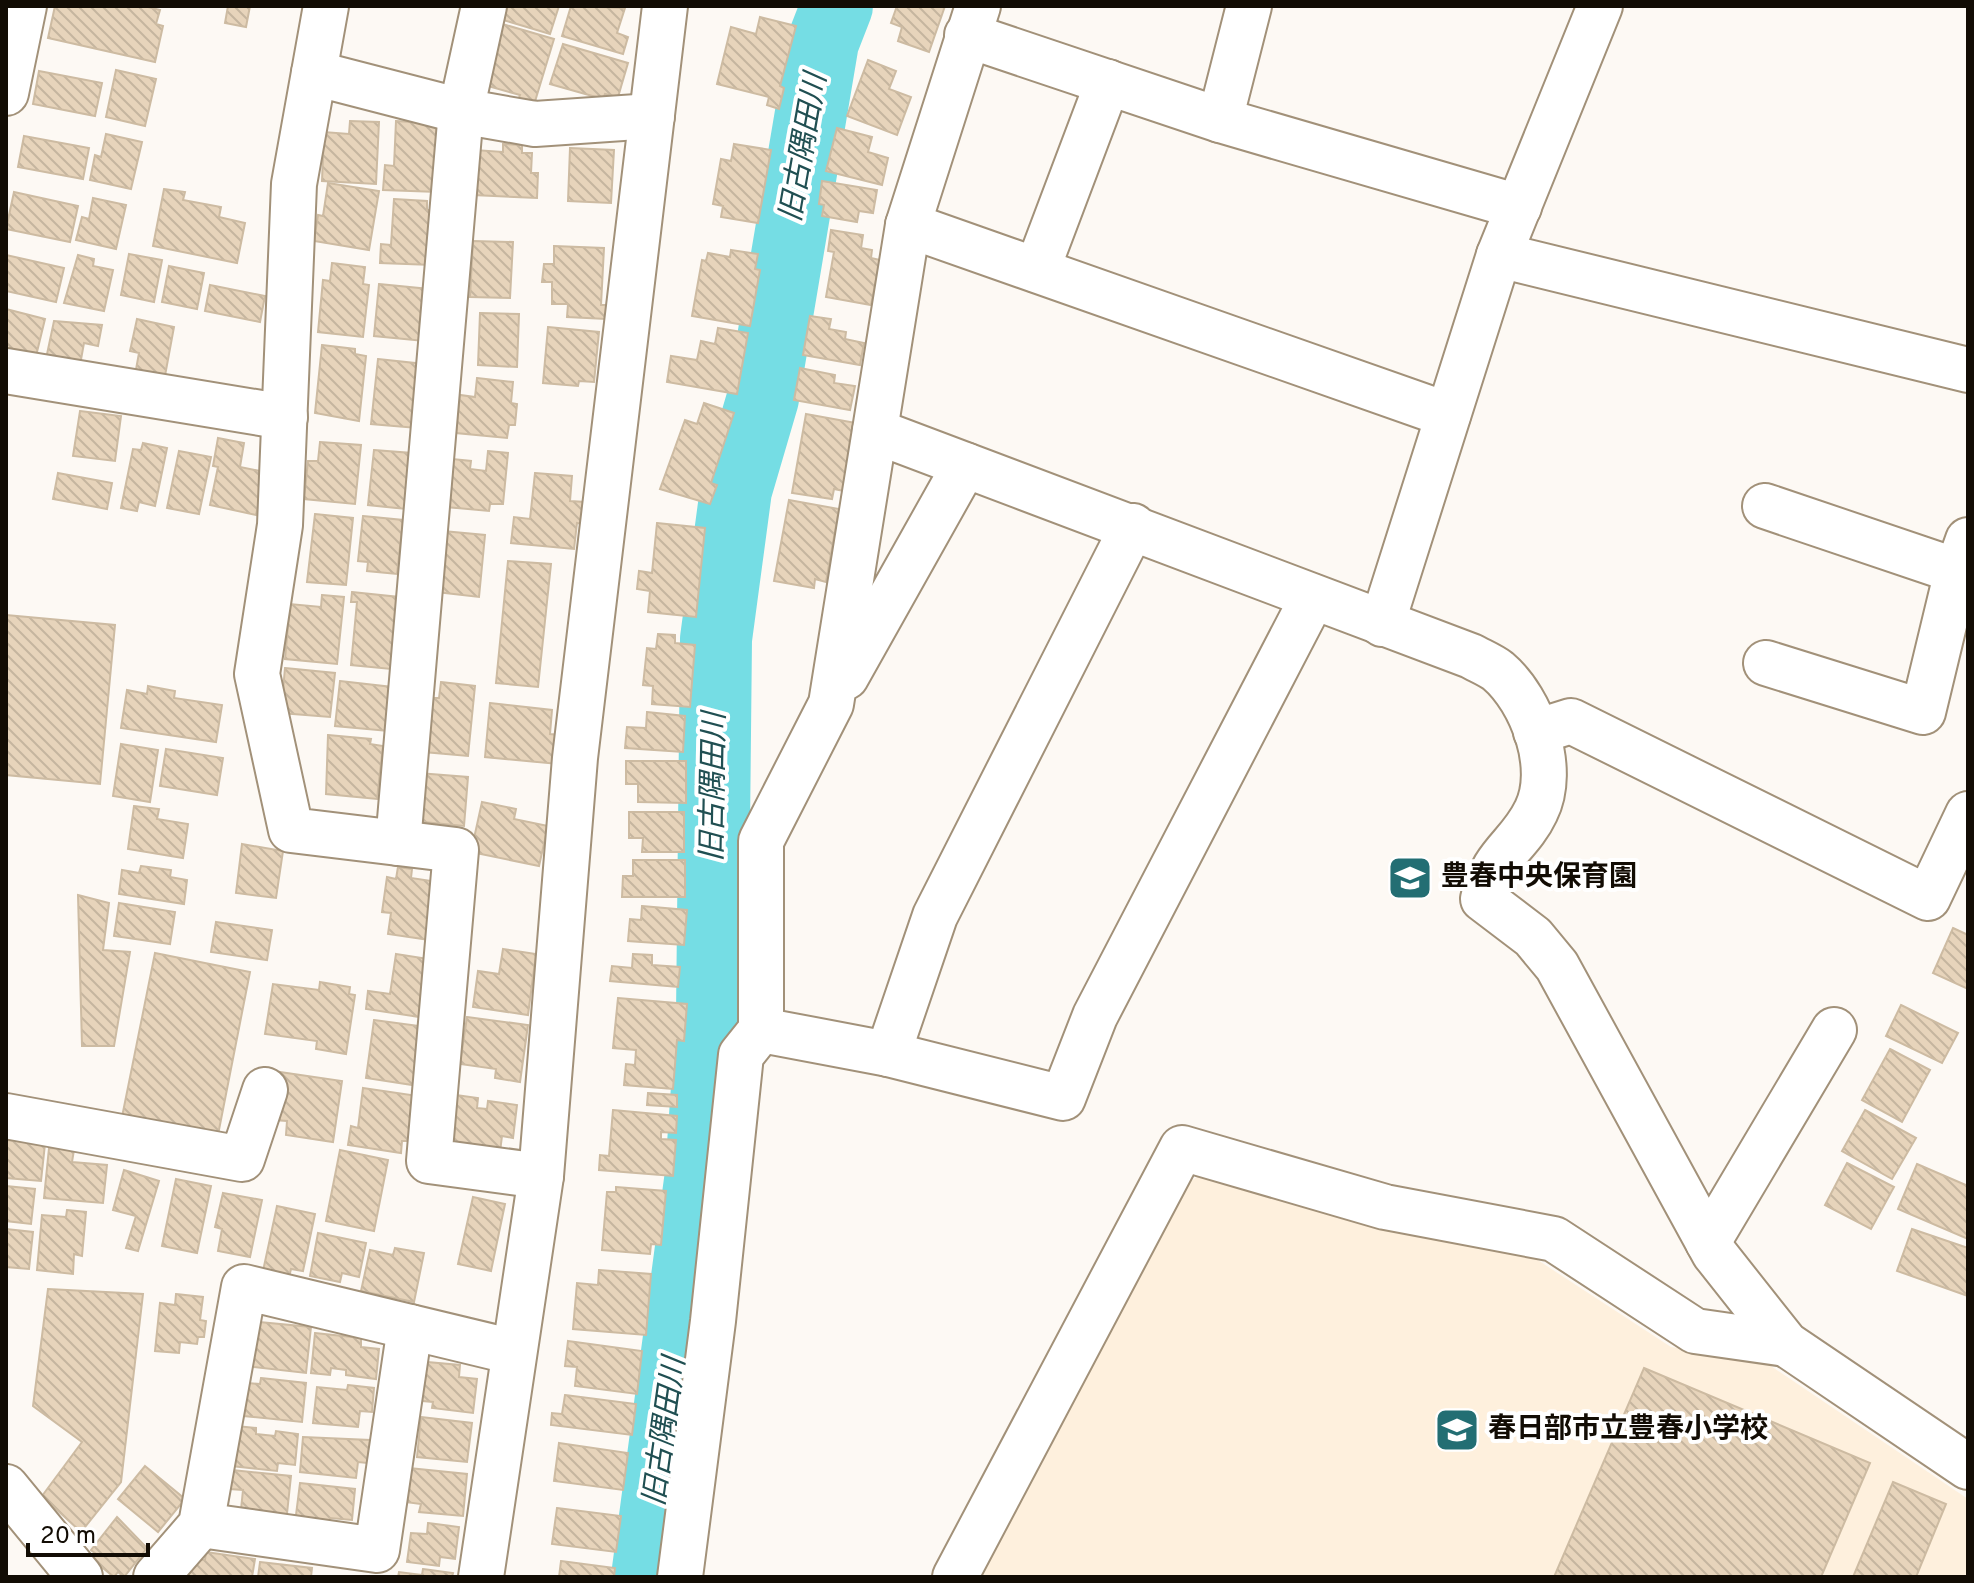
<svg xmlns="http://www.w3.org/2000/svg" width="1974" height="1583" font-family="Overpass,'Noto Sans JP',sans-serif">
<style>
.built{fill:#fef0dd}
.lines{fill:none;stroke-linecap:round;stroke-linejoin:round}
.river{stroke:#75dde4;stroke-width:72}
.building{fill:url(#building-back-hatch);stroke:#cdbba2;stroke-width:2}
.minor-casing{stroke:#a29179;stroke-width:48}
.minor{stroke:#fff;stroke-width:44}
.labels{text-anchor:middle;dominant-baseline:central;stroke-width:8;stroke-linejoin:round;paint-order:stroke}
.poi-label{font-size:28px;font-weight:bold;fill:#120c04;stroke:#fff;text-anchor:start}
.water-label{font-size:30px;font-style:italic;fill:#204f52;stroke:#fff}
</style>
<defs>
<pattern id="building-back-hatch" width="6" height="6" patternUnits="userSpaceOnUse" patternTransform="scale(2)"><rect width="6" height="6" fill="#e7d4bb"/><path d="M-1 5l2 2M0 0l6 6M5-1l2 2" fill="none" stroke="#c5b59f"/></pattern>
</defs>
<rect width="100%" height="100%" fill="#fdf9f4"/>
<polygon class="built" points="1199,1176 1360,1223 1530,1255 1671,1347 1762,1360 1968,1499 1968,1577 976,1577 1165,1197"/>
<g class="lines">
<polyline class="river" points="647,1577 701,1173 712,1016 716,639 736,490 763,398 823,42 837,6"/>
</g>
<g class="building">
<polygon points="55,6 144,6 160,10 156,24 163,26 155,62 48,38"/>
<polygon points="228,6 250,6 246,27 225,23"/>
<polygon points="504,6 559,6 550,34 500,19"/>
<polygon points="571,6 625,8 617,33 628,37 623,54 562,36"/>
<polygon points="897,6 945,6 929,52 898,41 902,27 891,23"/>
<polygon points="760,17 796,26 780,86 784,88 779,109 767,105 769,97 717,84 731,27 756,34"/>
<polygon points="499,23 554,39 533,108 517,103 520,95 481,84"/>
<polygon points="563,44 628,63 618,97 605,94 603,99 550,84"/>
<polygon points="868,60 896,71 889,89 911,97 897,135 847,116"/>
<polygon points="116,70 156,79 145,126 106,117"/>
<polygon points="39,71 102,83 95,116 33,104"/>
<polygon points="350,121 379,122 376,184 322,181 324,132 349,134"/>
<polygon points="396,121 442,124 438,192 383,190 385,165 394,166"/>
<polygon points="837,128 872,137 868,152 888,158 882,185 826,171"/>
<polygon points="106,134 142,142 131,189 90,180 95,155 101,157"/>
<polygon points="24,136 89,148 83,179 18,167"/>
<polygon points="503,144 522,145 522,153 532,153 531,173 538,173 537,198 473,195 475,150 503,152"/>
<polygon points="734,144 771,150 758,223 721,217 723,206 713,204 721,159 731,161"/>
<polygon points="570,148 614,150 611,203 568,201"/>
<polygon points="822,181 877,190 873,213 859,211 857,222 822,216 824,205 819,204"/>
<polygon points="328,183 379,191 369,250 314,241 318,215 323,216"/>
<polygon points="164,189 185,192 183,200 221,207 219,217 245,223 237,263 153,246"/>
<polygon points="14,192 78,206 70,242 6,229"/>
<polygon points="93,198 126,205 116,249 76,240 82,217 89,219"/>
<polygon points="394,199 427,201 427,210 434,210 432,265 380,263 381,244 391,245"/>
<polygon points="831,230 863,235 861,248 872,250 871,258 880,260 871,305 826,297 834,252 828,251"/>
<polygon points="473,241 513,242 510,298 470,297"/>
<polygon points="554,246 604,248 601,305 606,305 606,319 567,317 568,304 552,304 552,282 542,282 544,264 554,264"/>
<polygon points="731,250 758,254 755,269 760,270 750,326 692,316 702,260 706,261 708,253 730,257"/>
<polygon points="129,254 162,260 154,302 121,295"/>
<polygon points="6,255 64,268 56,302 6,291"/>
<polygon points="78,255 94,259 93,266 113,270 104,311 64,303"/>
<polygon points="332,263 365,267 363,284 369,285 363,337 318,332 323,280 330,281"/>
<polygon points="169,266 204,273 197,309 162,302"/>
<polygon points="379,284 429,289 424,341 374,336"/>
<polygon points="210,285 265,296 260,322 205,311"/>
<polygon points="6,309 45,319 36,356 6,349"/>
<polygon points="480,313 519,314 517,367 478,365"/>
<polygon points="810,316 831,319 829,329 846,332 845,339 864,343 860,365 803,355"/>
<polygon points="137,319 174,327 164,381 135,375 139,353 130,351"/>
<polygon points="54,321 102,325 98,346 84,343 80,365 46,359"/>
<polygon points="548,327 599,332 594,382 579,381 578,386 543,383"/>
<polygon points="718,328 748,333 737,394 667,382 671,356 697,360 701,341 715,344"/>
<polygon points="322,345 355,349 355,354 366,356 359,421 315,413"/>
<polygon points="378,359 424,364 417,428 371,424"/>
<polygon points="800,368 835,375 834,383 855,386 850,410 794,400"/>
<polygon points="477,378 513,382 511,403 517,404 515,425 509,425 507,438 456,433 460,395 475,397"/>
<polygon points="704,403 734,413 711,483 717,485 710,504 660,489 685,420 697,424"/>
<polygon points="80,411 121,416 115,461 73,456"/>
<polygon points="806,414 856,423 844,491 834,489 832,499 792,493"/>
<polygon points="218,438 244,443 240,467 265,472 256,515 210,505 218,467 213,466"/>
<polygon points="320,442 361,445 355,504 304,499 308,461 318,461"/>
<polygon points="143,443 167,448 155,506 139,502 137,511 121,508 133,449 141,450"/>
<polygon points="374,450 412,453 406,509 368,505"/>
<polygon points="179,451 211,457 199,514 167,508"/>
<polygon points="488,451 508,453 503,504 490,504 489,511 446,507 453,459 471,461 470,469 486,471"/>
<polygon points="58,473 112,483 107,509 53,499"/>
<polygon points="535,473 572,476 570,501 585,502 583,524 577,523 574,549 511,543 514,517 530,519"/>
<polygon points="789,500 839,509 826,582 815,579 814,588 774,581"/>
<polygon points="315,514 353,518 346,585 307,582"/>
<polygon points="363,516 403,520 397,574 367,571 368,562 358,561"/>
<polygon points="657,523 705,528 696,617 648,612 650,591 637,589 639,571 652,573"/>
<polygon points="443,531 485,535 479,597 437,592"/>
<polygon points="508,561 551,564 538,687 496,683"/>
<polygon points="352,592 399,597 391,669 351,665 357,602 351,602"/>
<polygon points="322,595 344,597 337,664 285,659 290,604 321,607"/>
<polygon points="6,615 115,625 100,784 6,775"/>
<polygon points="658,634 675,635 675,643 695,645 690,707 652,704 653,686 643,685 647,648 656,649"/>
<polygon points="285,668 335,673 330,717 281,713"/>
<polygon points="340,681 392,687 388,731 335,726"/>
<polygon points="441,682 475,686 468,756 424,752 430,698 439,698"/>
<polygon points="148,686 175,691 174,698 222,705 216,742 121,728 127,690 147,694"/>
<polygon points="490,703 552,710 550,734 560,735 558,764 485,757"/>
<polygon points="647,712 685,716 683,752 625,748 627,727 646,728"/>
<polygon points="328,735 371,739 370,744 383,746 377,799 326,794"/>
<polygon points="121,744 158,750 150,802 113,796"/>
<polygon points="166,749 223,758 217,795 160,786"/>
<polygon points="626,761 686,761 686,803 638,802 638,784 626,784"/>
<polygon points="418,773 468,777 464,826 413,821"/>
<polygon points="482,802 516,809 514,819 548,826 539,866 471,852"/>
<polygon points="134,806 159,809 157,819 188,824 183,858 128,849"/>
<polygon points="629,812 684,812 684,852 642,852 643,838 629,838"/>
<polygon points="242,844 283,851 276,898 236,893"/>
<polygon points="633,860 685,860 685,897 622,897 623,876 633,876"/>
<polygon points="141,866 171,870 170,877 187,880 184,904 119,894 122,870 139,873"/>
<polygon points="398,867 412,869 411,878 438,882 430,940 388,934 391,913 382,912 387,877 396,879"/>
<polygon points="78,895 109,903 103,950 130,952 114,1046 82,1046"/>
<polygon points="119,903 175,912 170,944 114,936"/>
<polygon points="642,906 687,910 684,945 628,941 630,919 641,920"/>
<polygon points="216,922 272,930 267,960 211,952"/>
<polygon points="1953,928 1968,935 1968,989 1933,973"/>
<polygon points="503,949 536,954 528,1015 473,1007 478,971 499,974"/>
<polygon points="155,953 250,972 216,1145 120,1127"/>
<polygon points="396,954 435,960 426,1018 366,1009 368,991 390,994"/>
<polygon points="633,954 652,955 652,965 680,967 678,987 610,981 612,966 632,968"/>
<polygon points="320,982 350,987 349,994 355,995 346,1054 316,1049 317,1041 265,1034 273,984 319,990"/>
<polygon points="618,998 687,1004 684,1041 677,1040 673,1089 624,1085 626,1064 635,1065 636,1050 613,1048"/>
<polygon points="1901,1005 1958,1033 1942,1063 1886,1036"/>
<polygon points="467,1017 528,1025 520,1082 495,1078 496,1069 460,1064"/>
<polygon points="374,1020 427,1027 419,1086 366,1078"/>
<polygon points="1890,1049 1930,1070 1902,1122 1862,1100"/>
<polygon points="280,1072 342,1081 333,1142 286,1135 287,1121 274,1120"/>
<polygon points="363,1088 418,1096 411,1141 402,1141 401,1153 348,1145 351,1126 358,1128"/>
<polygon points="648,1093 677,1095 677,1107 647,1105"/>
<polygon points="456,1095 478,1098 477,1108 487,1109 488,1101 517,1105 513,1138 502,1136 500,1152 449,1145"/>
<polygon points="613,1110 677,1116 676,1133 661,1132 661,1139 676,1140 673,1176 599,1170 600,1155 609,1156"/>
<polygon points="1865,1110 1916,1138 1892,1179 1842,1151"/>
<polygon points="6,1140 45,1144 41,1181 6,1178"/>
<polygon points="49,1148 74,1150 72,1162 107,1165 103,1203 44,1198"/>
<polygon points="340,1150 388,1160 374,1231 326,1221"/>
<polygon points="1847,1163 1894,1187 1871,1229 1825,1205"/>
<polygon points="1917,1164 1968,1186 1968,1239 1898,1209"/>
<polygon points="124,1170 159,1181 138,1251 126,1248 136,1216 113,1210"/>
<polygon points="176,1179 211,1186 197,1253 162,1246"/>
<polygon points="6,1186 35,1189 31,1224 6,1221"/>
<polygon points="616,1187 666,1191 661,1245 651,1244 650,1254 602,1250 607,1192 616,1192"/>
<polygon points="223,1193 262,1200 250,1257 218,1251 222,1229 215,1227"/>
<polygon points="473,1197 505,1204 491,1271 458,1264"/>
<polygon points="277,1206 315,1214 303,1271 291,1269 289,1277 263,1271"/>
<polygon points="67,1210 86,1212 82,1256 74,1254 73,1274 37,1270 42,1215 66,1217"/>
<polygon points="6,1229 33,1232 29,1269 6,1267"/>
<polygon points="1912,1229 1968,1248 1968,1296 1897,1271"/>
<polygon points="318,1233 366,1243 359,1277 342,1273 340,1282 310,1276"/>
<polygon points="395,1248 424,1253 414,1302 361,1291 370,1250 393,1255"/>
<polygon points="599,1270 651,1274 646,1335 573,1329 577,1283 598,1285"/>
<polygon points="48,1289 143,1294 121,1482 81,1532 42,1496 82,1442 33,1406"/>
<polygon points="176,1294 203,1297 200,1320 206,1321 204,1337 198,1337 197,1344 180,1342 179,1353 155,1351 160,1303 175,1305"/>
<polygon points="249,1321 311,1327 306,1373 245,1366"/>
<polygon points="315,1333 361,1338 361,1347 379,1349 376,1379 346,1375 346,1370 331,1368 330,1375 311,1373"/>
<polygon points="568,1341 642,1351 637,1394 575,1386 577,1367 565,1366"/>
<polygon points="416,1361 460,1365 459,1377 477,1379 473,1413 432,1408 433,1402 412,1400"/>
<polygon points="1644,1368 1870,1463 1821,1577 1554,1577"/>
<polygon points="261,1378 306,1383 302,1422 244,1416 245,1405 240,1404 248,1383 260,1384"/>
<polygon points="348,1385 374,1388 372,1412 360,1411 358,1427 313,1423 317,1387 347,1390"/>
<polygon points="565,1395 636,1404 632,1435 551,1425 552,1413 562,1414"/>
<polygon points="421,1417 472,1423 467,1462 417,1457"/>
<polygon points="236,1426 256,1428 256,1434 275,1436 276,1431 298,1434 295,1465 278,1463 277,1471 232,1466"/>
<polygon points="303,1437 370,1440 367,1463 358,1462 356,1478 300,1472"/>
<polygon points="559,1443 628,1453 623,1490 554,1481"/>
<polygon points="145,1466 185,1499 158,1532 118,1499"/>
<polygon points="409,1468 467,1474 463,1516 419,1512 421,1504 405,1502"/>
<polygon points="232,1470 291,1476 286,1523 240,1519 243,1490 230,1489"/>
<polygon points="1893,1482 1946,1504 1916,1577 1853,1577"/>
<polygon points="300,1483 355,1489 352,1520 330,1518 328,1527 295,1523"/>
<polygon points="557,1508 621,1516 616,1552 552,1544"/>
<polygon points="117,1517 147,1548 124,1577 118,1572 114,1577 92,1559 96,1554 91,1550"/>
<polygon points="428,1523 459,1527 455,1559 440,1557 439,1566 407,1562 411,1533 427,1534"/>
<polygon points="206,1552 255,1559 252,1577 182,1577 185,1558 205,1560"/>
<polygon points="561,1561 615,1568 614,1577 559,1577"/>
<polygon points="260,1562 312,1568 311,1577 258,1577"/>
<polygon points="423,1569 453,1573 452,1577 398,1577 399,1572 422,1575"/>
</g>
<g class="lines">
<g class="minor-casing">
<g id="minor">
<polyline points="326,6 294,184 280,525 257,674 291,830 456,850 429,1161 541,1176"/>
<polyline points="967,35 1220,120 1519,207"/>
<polyline points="314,73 461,111 535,124 652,116"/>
<polyline points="6,93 24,6"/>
<polyline points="1220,120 1249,6"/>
<polyline points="908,225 1448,415"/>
<polyline points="1499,255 1968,370"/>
<polyline points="1037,270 1108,82"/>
<polyline points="6,371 285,417"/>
<path d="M875 431 1471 656C1480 661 1490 665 1498 671 1533 701 1557 769 1536 811 1519 847 1492 854 1483 899L1533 937 1557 966 1714 1253 1786 1344 1968 1467"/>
<polyline points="1765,506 1957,571"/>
<polyline points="1382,624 1499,255 1600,6"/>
<polyline points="1766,663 1923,712 1957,571 1968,540"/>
<polyline points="846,677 965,465"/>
<polyline points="1536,732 1571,721 1928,898 1968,814"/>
<polyline points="398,843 461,111 484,6"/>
<polyline points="761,1030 888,1054 1063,1098 1095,1016 1313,597"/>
<polyline points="888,1054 935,916 1133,526"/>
<polyline points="6,1116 242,1159 265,1090"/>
<polyline points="1708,1242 1834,1030"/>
<polyline points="6,1487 80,1577"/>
<polyline points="201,1525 377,1550 410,1327"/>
<polyline points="156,1577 201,1525 244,1287 514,1352"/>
<polyline points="481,1577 541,1176 575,758 665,6"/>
<polyline points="680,1577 713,1321 741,1055 761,1030 761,841 831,704 908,225 978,6"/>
<polyline points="955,1577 1182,1148 1385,1207 1554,1239 1695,1331 1786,1344"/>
</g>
</g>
<use href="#minor" class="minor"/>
</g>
<defs>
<g id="school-square" transform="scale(2.3)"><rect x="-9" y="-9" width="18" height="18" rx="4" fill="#236e73" stroke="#fff"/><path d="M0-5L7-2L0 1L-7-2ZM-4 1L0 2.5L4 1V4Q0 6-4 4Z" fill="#fff"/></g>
</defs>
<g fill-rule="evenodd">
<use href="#school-square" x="1410" y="878"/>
<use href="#school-square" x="1457" y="1430"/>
</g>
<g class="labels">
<g class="poi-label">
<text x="1441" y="878">豊春中央保育園</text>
<text x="1488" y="1430">春日部市立豊春小学校</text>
</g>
<g class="water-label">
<text transform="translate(805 148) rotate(-80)">旧古隅田川</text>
<text transform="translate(715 787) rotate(-89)">旧古隅田川</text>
<text transform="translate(666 1432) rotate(-82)">旧古隅田川</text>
</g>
</g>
<rect width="1974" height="1583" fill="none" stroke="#120c04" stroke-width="16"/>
<path d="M28 1543v12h120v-12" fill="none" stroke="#120c04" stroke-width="4"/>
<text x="40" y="1543" font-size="24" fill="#120c04" stroke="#ffffff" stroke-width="6" paint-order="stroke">20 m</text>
</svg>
